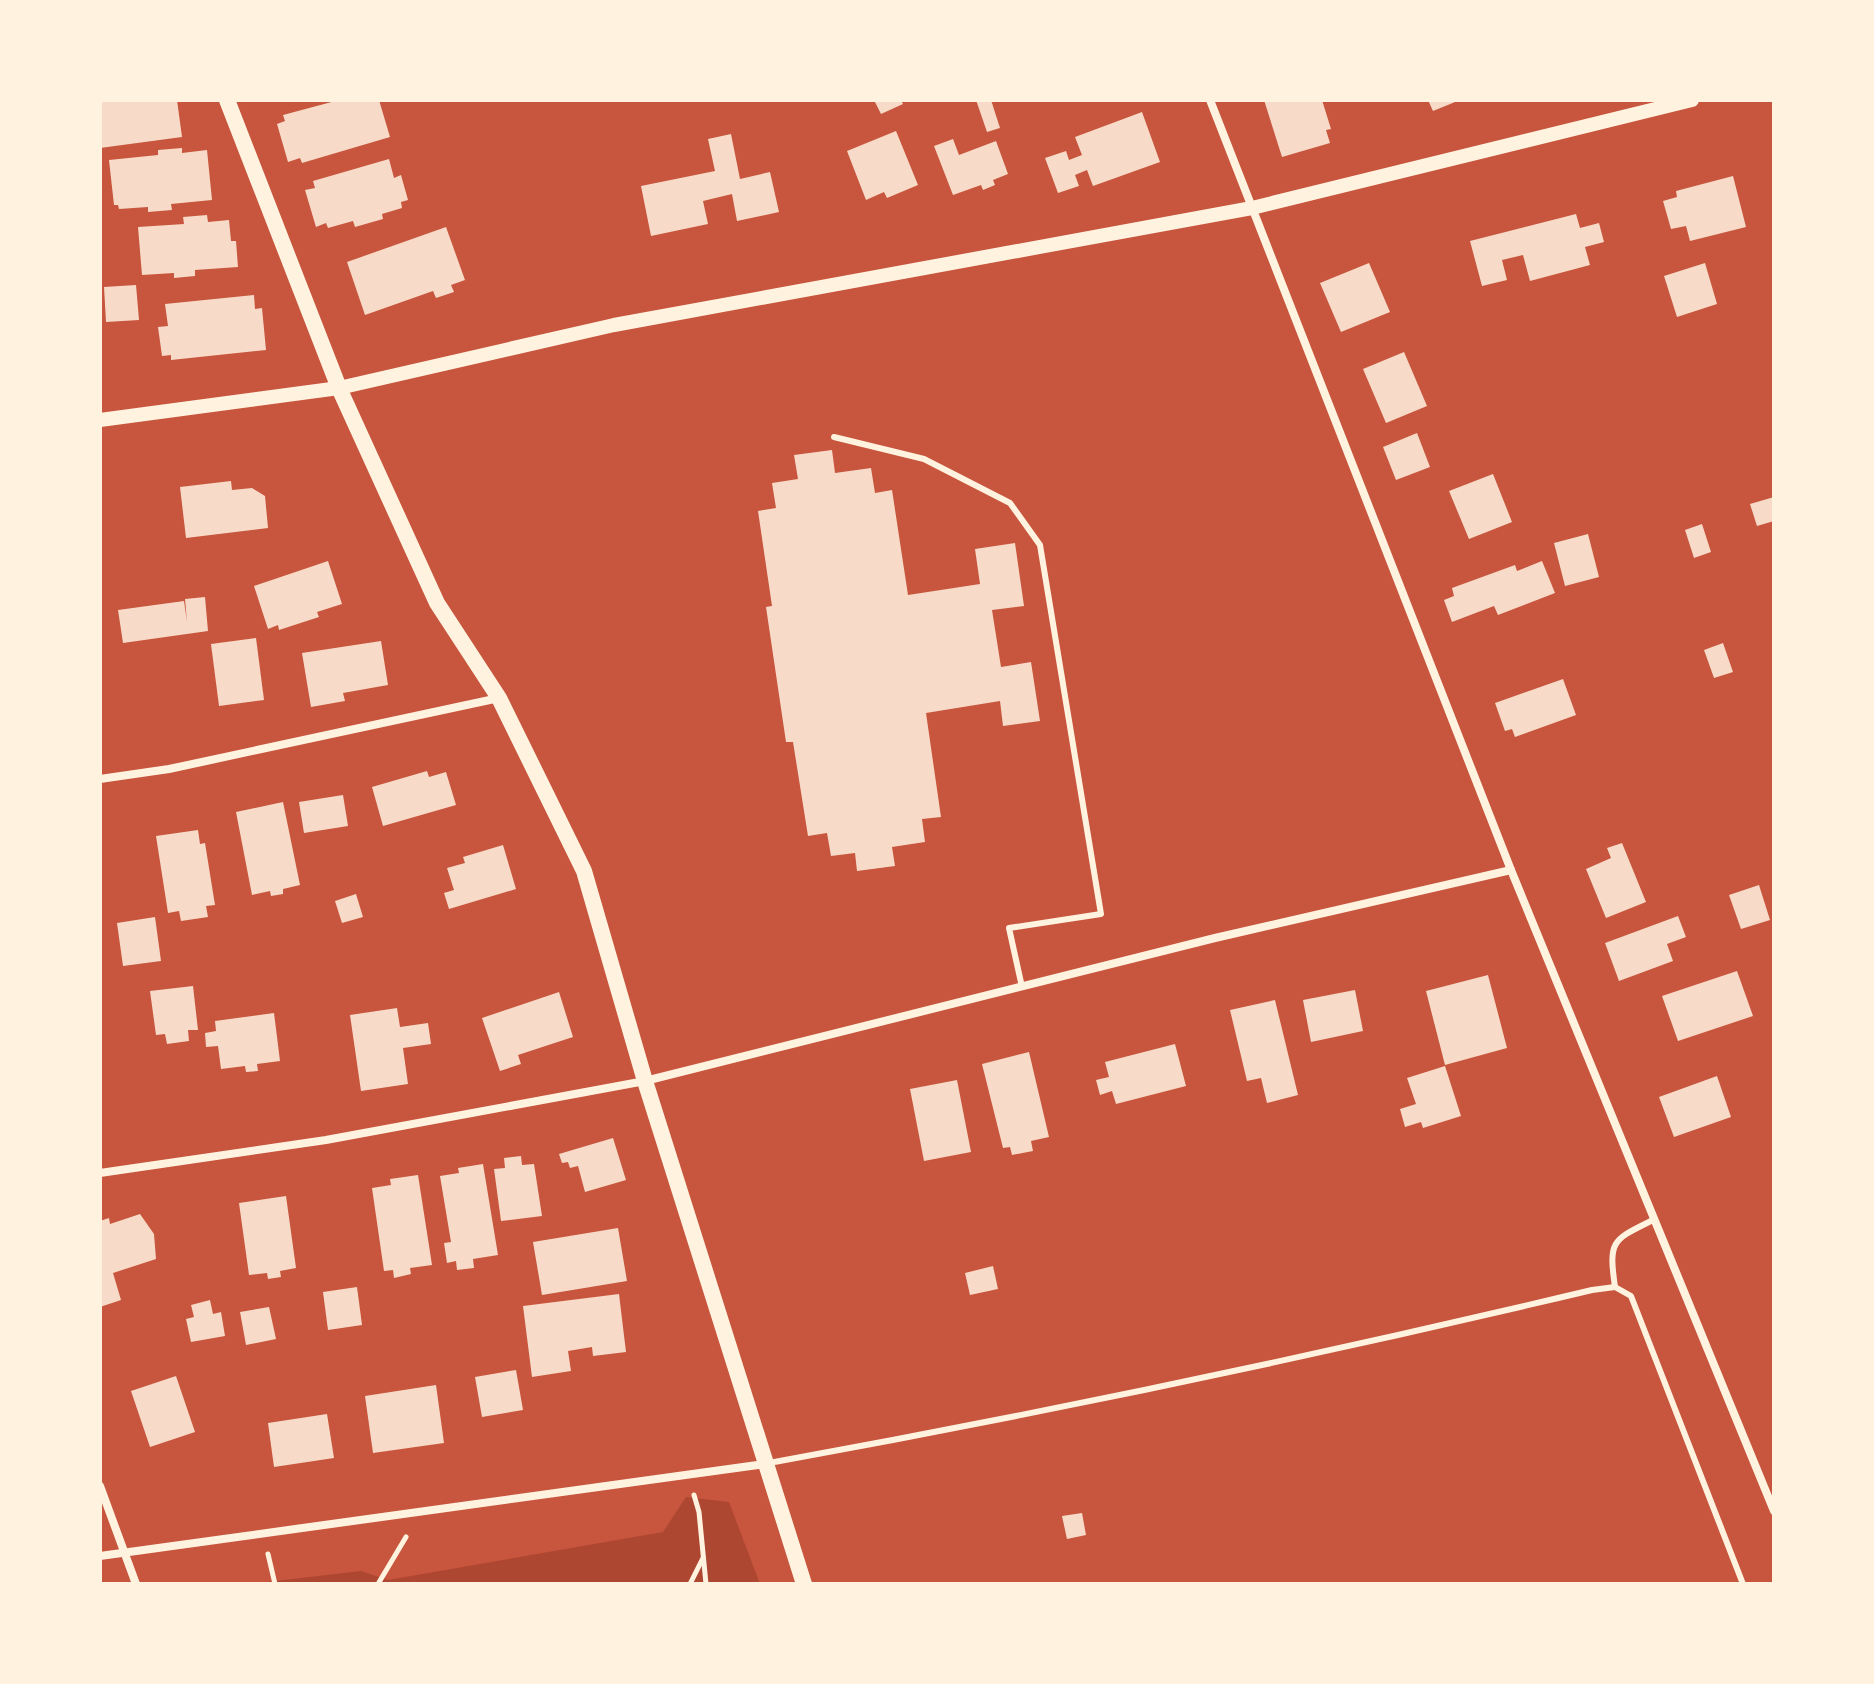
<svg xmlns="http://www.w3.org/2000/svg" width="1874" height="1684" font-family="Jost,sans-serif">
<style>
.green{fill:#ae4732}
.building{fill:#f7dbc8}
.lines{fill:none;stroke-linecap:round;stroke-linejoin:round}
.path{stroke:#fff3e0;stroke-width:5}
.service{stroke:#fff3e0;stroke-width:6}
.minor{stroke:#fff3e0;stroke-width:8}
.tertiary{stroke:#fff3e0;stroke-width:14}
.secondary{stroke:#fff3e0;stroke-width:16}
</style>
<rect width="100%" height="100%" fill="#c8553d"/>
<polygon class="green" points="686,1497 729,1502 760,1584 250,1584 361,1571 388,1580 663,1532"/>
<g class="building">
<polygon points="100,100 177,100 182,137 100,148"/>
<polygon points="339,100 379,100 390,137 302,163 300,158 288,162 277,124 285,121 283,115"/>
<polygon points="874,100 901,100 903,104 881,114"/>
<polygon points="976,100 991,100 1000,128 987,132"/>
<polygon points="1264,100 1322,100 1331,129 1326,130 1330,143 1282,157"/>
<polygon points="1428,100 1460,100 1433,111"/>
<polygon points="1142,112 1160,162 1093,186 1087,170 1075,175 1079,186 1058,193 1045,158 1066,151 1069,160 1082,155 1075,137"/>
<polygon points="896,131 918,185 887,198 884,192 866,200 847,151"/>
<polygon points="731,134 740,179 770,172 779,212 737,221 732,194 703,201 708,224 651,236 641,186 715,171 708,139"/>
<polygon points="953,139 959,155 996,141 1008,174 993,180 995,185 983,190 981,185 953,195 934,146"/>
<polygon points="182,148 182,153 207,150 212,200 171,204 172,210 148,212 148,207 119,209 118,205 114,205 109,160 158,155 158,150"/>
<polygon points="389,159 394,178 401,175 408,200 401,202 402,208 382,214 383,219 355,227 353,221 328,228 326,223 316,227 305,190 315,188 313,181"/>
<polygon points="1733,176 1746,227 1690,241 1686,226 1671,229 1663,201 1677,197 1676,191"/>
<polygon points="1576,214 1580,228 1599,223 1604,242 1585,247 1590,265 1530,281 1523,255 1502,260 1507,280 1482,286 1470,241"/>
<polygon points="207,215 208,222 229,220 231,241 236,241 238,267 195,270 195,276 174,278 174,273 142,275 138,227 184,224 183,217"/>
<polygon points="446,227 465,280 451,285 454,292 436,298 433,291 365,315 347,262"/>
<polygon points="1369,263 1390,312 1341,332 1320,283"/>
<polygon points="1705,263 1717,304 1677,317 1664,276"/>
<polygon points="136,285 139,320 106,322 104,287"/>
<polygon points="254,295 255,309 262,308 266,350 171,360 171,355 162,356 158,327 168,326 165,304"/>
<polygon points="1404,352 1427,406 1386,423 1363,369"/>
<polygon points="1417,433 1430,467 1396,480 1383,447"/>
<polygon points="832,450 835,473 871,468 875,493 892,490 908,595 980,584 975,549 1015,543 1024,606 992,610 1001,667 1031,662 1040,721 1003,726 1000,701 926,713 941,817 922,819 925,842 892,847 895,866 857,871 855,853 831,856 827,833 808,836 793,742 786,742 766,607 772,606 758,511 776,508 772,483 798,479 794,455"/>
<polygon points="1493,474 1512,522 1469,539 1449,491"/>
<polygon points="231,481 232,490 252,488 265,496 268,528 186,538 180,487"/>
<polygon points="1774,497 1774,521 1757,526 1750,504"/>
<polygon points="1702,524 1711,552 1694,558 1685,530"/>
<polygon points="1588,534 1599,577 1565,586 1554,543"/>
<polygon points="328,561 342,604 317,612 319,617 279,630 278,625 268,629 254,586"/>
<polygon points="1542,561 1555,593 1498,615 1494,606 1452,622 1444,600 1454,596 1452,588 1515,565 1517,571"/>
<polygon points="205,597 208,631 123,643 118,610 184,601 187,622 185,599"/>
<polygon points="256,638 264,700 219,706 211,644"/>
<polygon points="381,641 388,685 343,693 345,701 311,707 302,653"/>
<polygon points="1723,643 1733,672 1714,678 1704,650"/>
<polygon points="1563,679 1576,715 1515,737 1512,729 1505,731 1495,703"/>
<polygon points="427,771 429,777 446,772 456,805 383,826 372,787"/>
<polygon points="343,795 348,826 304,833 299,802"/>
<polygon points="283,802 300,885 283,889 283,894 271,896 270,891 252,895 236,812"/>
<polygon points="198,830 200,844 205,843 215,905 206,906 208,917 181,921 179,911 168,913 156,836"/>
<polygon points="1622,843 1646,902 1606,918 1586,869 1611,858 1607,848"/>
<polygon points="503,845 516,889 449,909 444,893 454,890 447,868 465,863 463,857"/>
<polygon points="1759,885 1770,920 1741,929 1729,895"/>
<polygon points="356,894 363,917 342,923 335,901"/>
<polygon points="1678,916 1686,937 1667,944 1673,961 1619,981 1605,943"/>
<polygon points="155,917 161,961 123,966 117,923"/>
<polygon points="1737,971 1753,1016 1678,1041 1662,996"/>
<polygon points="1488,975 1507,1048 1445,1065 1426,991"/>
<polygon points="193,986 198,1030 188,1030 189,1041 167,1044 165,1034 156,1035 150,991"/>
<polygon points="1355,990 1363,1031 1311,1042 1303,1000"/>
<polygon points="559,992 573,1037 518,1055 521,1064 500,1071 482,1018"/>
<polygon points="1275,1000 1298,1095 1267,1103 1261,1078 1247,1081 1230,1010"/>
<polygon points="397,1008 400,1027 428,1023 431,1044 403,1048 408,1084 361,1091 350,1015"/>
<polygon points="274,1013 280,1061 257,1064 258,1071 246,1072 245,1066 221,1069 218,1046 206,1047 205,1033 216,1031 215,1021"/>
<polygon points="1175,1044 1186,1086 1116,1104 1112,1091 1100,1095 1096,1080 1109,1077 1105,1062"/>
<polygon points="1029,1052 1049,1137 1031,1141 1033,1151 1012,1155 1010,1147 1003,1148 982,1064"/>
<polygon points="1445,1066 1461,1116 1423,1128 1421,1122 1405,1127 1400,1109 1416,1104 1407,1078"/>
<polygon points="1717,1076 1731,1117 1674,1137 1659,1097"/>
<polygon points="957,1080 971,1152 924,1161 910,1089"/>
<polygon points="613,1138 626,1180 585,1192 578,1166 570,1168 568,1162 562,1163 559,1154"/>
<polygon points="521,1156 522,1165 534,1164 542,1216 501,1221 494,1169 505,1168 504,1158"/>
<polygon points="483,1164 498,1255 473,1259 474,1268 457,1270 456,1261 447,1263 444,1243 451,1242 440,1176 459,1173 458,1168"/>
<polygon points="418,1175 432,1265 410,1268 411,1274 394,1278 393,1270 384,1271 372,1188 391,1185 390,1179"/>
<polygon points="286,1196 296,1268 280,1271 281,1277 268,1279 267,1273 249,1275 239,1203"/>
<polygon points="140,1214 154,1234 156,1259 113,1273 121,1300 100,1307 100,1221 109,1218 110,1224"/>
<polygon points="618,1228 627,1281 542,1295 533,1242"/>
<polygon points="993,1266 998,1289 970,1295 965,1273"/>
<polygon points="357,1287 362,1325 328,1330 323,1292"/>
<polygon points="619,1294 626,1352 593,1356 592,1347 568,1351 571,1371 532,1377 523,1306"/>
<polygon points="210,1300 213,1314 221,1312 225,1336 191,1342 186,1319 194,1317 191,1305"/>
<polygon points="269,1307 276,1339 246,1345 240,1312"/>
<polygon points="516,1370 523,1410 482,1417 475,1377"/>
<polygon points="176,1376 195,1432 150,1447 131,1391"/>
<polygon points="436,1385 444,1443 373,1453 365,1396"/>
<polygon points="327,1414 334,1458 274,1467 268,1423"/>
<polygon points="1082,1513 1086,1535 1067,1539 1062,1516"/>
</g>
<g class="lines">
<g class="path">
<polyline points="694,1495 699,1512 706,1584"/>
<polyline points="268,1554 275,1584"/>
<polyline points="378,1584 406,1537"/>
<polyline points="690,1584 703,1558"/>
</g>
<g class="service">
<polyline points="834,437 924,459 1010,503 1040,545 1101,914 1009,928 1022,987"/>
<path d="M1655 1219C1613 1240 1608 1239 1615 1287L1631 1296 1743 1584"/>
<path d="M769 1463C1045 1413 1319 1355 1592 1290L1615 1287"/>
</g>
<g class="minor">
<polyline points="1210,100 1511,870 1774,1511"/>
<polyline points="100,779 169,769 499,698"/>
<polyline points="100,1173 326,1140 645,1081 1215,938 1511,870"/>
<polyline points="100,1486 136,1584"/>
<polyline points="100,1556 765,1464"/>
</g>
<polyline class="tertiary" points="100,420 339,388 614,325 1252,208 1692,100"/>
<polyline class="secondary" points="227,100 339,388 437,603 499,698 584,871 645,1081 804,1584"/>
</g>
<rect width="1874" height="1684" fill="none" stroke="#fff3e0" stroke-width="204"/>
</svg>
